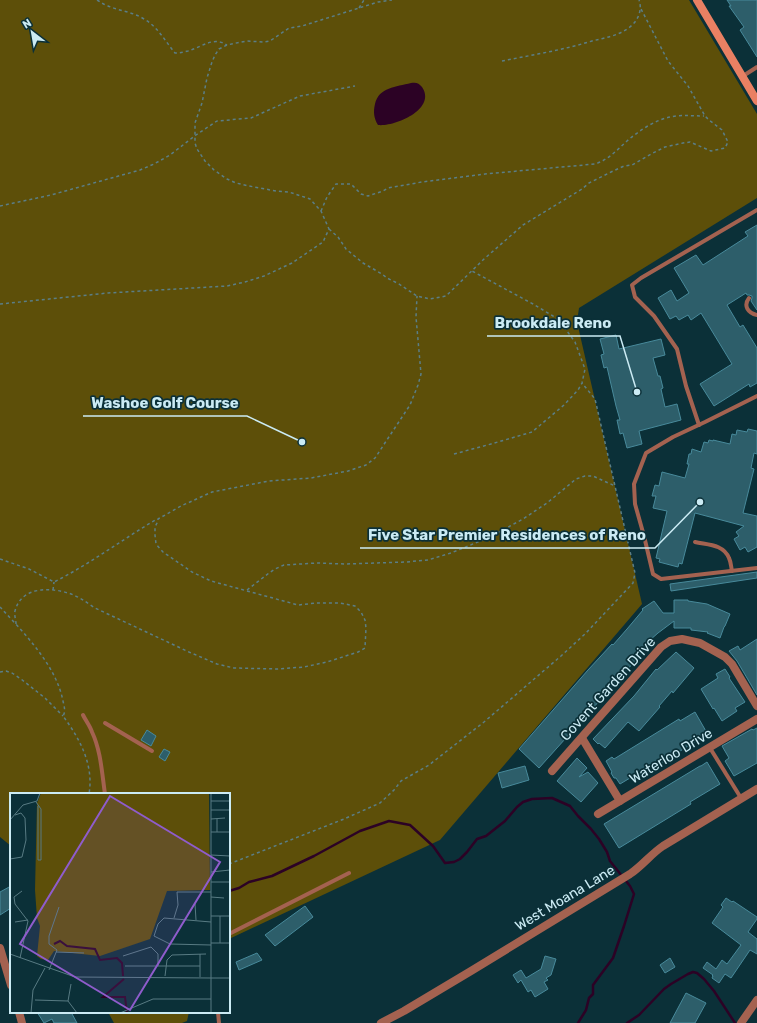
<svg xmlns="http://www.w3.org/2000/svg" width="757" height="1023" font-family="Rubik,sans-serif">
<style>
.green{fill:#5d4f09}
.water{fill:#2c0225}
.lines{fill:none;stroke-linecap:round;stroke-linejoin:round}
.stream{stroke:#2c0225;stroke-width:2.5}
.building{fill:#2d5e6a;stroke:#488a9b}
.path{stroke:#5b7e86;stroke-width:1.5;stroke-dasharray:3 3;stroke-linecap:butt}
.service{stroke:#a46250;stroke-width:4}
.minor{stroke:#a46250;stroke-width:8}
.tertiary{stroke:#a46250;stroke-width:8}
.secondary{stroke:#e98063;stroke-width:8}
.labels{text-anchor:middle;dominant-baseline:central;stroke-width:3.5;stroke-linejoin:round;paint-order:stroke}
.street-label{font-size:14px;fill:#cbebf4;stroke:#0b3038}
.inset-river{fill:none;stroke:#2c0225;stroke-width:2}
.inset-road{fill:none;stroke:#587b83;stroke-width:1}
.view{fill:#8f5ccc;fill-opacity:0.15;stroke:#8f5ccc;stroke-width:2}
.inset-edge{fill:none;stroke:#cbebf4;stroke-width:2}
.leader{fill:none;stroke:#cbebf4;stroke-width:1.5}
.callout-dot{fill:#cbebf4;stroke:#0b3038;stroke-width:1.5}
.callout-label{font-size:15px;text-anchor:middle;font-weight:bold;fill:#cbebf4;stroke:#0b3038;stroke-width:3.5;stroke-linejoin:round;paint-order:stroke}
</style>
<rect width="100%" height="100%" fill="#0b3038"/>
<g class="green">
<polygon points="0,0 689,0 757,114 757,198 579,308 577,322 642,604 440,840 229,939 229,794 11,794 11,846 0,837"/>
<polygon points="108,1012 189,1012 187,1021 182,1023 114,1023"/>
</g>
<path class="water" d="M411 83C416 82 419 83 422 87 437 109 395 127 378 125 374 119 373 112 375 104 379 87 396 87 411 83Z"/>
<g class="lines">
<g class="stream">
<polyline points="229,891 239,888 249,882 272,876 314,856 360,831 389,821 410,825 433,846 445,863 454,862 460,859 467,852 477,839 486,836 505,821 517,807 523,802 532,799 552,798 570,806 578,816 591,829 599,839 607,852 610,861 630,886 634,894 624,926 613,958 593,985 593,994 589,998 586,1010 578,1023"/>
<polyline points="627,1023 639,1015 664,989 671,984 688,974 693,972 697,973 704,979 714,991 735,1023"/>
</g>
</g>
<g class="building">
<polygon points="727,0 757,0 757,57 740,30 744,27 729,6 731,6"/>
<polygon points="757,225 757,310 751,301 752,298 752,296 749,295 747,295 746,293 727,305 740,327 743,325 757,348 757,383 750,387 749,384 714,406 700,384 732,364 701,313 691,320 688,315 679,320 676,316 670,319 658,298 671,290 677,301 689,293 674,268 696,255 703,265 748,236 745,232"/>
<polygon points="616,335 619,349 661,339 665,355 653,358 658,376 660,376 663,388 661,389 665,407 677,404 681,420 639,431 642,444 627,448 623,433 620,434 617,420 620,420 616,406 607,367 604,368 601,355 604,354 600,339"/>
<polygon points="748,429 757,431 757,454 754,453 751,468 754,469 743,513 757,516 757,547 748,552 745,547 740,550 734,539 739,536 736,532 744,526 695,513 682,564 679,563 678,567 659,562 660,559 656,558 667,511 653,508 656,496 652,496 655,485 659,486 662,472 685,478 689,464 687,464 689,454 691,454 692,449 701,452 704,442 708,443 709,440 713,441 713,440 730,444 732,434 736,435 737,430 747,432"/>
<polygon points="757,572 757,578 671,591 670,584"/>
<polygon points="674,600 688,600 688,601 707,604 730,614 725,626 724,627 720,638 707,633 708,632 691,630 691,628 674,628 674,621 658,633 650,640 651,641 628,669 539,768 519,749 588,670 612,644 613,645 627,629 643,610 642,609 654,601 663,613 674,613"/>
<polygon points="757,639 757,695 737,661 729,651 738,646 740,650"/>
<polygon points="676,652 694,668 673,693 672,691 659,706 660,707 639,731 628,722 605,748 599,743 598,744 593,739 634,696 656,669 657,670"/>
<polygon points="725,669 730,677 729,678 745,702 735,708 737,711 722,721 714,708 713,709 701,689 718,678 716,674"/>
<polygon points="695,712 707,733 701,737 701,738 637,778 635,775 620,784 616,778 614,778 611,773 612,772 606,761 612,757 614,759 679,719 680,721"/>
<polygon points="757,728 757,763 734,776 725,761 729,758 722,746 752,729 753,730"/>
<polygon points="147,730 156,736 151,746 141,740"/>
<polygon points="164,749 170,752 165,761 159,757"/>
<polygon points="577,758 587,768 579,777 588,772 598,783 581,802 557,781"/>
<polygon points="707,762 720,784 690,802 691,804 619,848 604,824 700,766 701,766"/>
<polygon points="525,766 529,780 502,788 498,773"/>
<polygon points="11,886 11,908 0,915 0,892"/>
<polygon points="726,898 732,902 733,901 757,917 757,919 748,932 757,939 757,954 750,950 731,978 725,974 719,983 712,978 713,976 712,976 713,975 703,968 707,962 716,969 722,960 727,964 741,945 712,923 723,907 721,905"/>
<polygon points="305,906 313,917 275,946 265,935"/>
<polygon points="257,953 262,960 239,970 236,962"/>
<polygon points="545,956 556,959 551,975 546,978 548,980 544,982 548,989 535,997 531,990 528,992 521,980 518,983 513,975 521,970 526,978 541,969"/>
<polygon points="670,958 675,967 665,973 660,965"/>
<polygon points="686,993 706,1003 695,1023 670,1023"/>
<polygon points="37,1012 71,1012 77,1023 54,1023 52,1019 44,1023"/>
</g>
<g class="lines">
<g class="path">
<path d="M97 0C101 2 104 5 108 6 120 11 133 12 144 19 158 27 165 41 175 53 180 53 184 52 188 51 202 47 213 36 227 45"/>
<polyline points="359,8 364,0"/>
<path d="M502 61C532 55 563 50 592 41 604 38 617 36 627 29 637 23 643 11 639 0"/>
<polyline points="0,206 51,195 140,170 154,164 170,155 196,135 217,121 251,118 300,96 355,86"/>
<path d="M321 211 327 197 336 184H351L361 194 368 196 383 191 388 188 422 182 485 174 595 164C608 160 617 150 627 141 641 129 658 118 676 116 686 115 695 116 704 116"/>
<polyline points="329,229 338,237 346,249 363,263 382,274 387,278 399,284 417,296 430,299 446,296 484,259 523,225 582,189 589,183 611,172 624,166 632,165 651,154 665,147 683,143 690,142 711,151 725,148 728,142 722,130 709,120 705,116 688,86 668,61 640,7"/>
<polyline points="0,304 108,293 227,286 245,282 264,276 292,263 323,242 329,229 321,211 310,199 289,192 276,191 249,186 236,183 227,179 214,170 205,161 197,149 195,143 195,123 202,103 207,78 212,62 215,55 219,49 227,45 241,42 247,41 264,42 270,41 289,28 302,26 378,2 392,0"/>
<polyline points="454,454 491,444 532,432 564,405 578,390 582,383 585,369 575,342 564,327 559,321 553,316 533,304 472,271"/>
<path d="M0 559 29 569 54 582C90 564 123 539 157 519"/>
<polyline points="53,590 54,582"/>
<polyline points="247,590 269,573 275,569 284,565 317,563 345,564 406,562 428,560 451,553 490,537 523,519 547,503 576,479 585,476 593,476 615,486"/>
<path d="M0 607C24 633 56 665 63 701 64 706 66 711 63 716 80 739 94 765 89 794"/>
<path d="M16 624C16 620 14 615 15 611 21 587 49 587 68 593 78 596 86 602 95 608L189 652 217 664 234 668 278 669 304 667 327 662 358 652 365 648 366 628 365 620 361 612 355 606 340 603H316L298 605 211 581 192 572 163 552 156 544 155 535V527L158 521V519L181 506 212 492 269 481 311 478 348 471 366 465 375 458 410 405 418 385 421 374 416 317 417 296"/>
<polyline points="0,672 6,671 12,673 21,679 45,698 63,716"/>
<polyline points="229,864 344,819 380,803 394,790 401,781 429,765 447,751 484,722 561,656 585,634 633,583 635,573 595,399 582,383"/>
</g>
<g class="service">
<polyline points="743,76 757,67"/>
<path d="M749 298C743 306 748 313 757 315"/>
<polyline points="757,396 705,422 673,437 646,453 634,484 635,504 644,536 653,574 661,579 757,568"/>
<polyline points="699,425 686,386 677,349 654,316 635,297 632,285 641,278 757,210"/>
<path d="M695 542C708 545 723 544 729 558 731 562 731 567 732 571"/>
<path d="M83 715C86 721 90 726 92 732 101 751 102 774 105 794"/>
<polyline points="105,723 152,751"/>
<polyline points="710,748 741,798"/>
<polyline points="229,934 349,873"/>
<polyline points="218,1012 219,1023"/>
</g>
<g class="minor">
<polyline points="582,738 620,801"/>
<polyline points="552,771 661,647 670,641 682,639 700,643 725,657 732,664 757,706"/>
<polyline points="598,814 757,719"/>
<polyline points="0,948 11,985"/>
<polyline points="19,1012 22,1023"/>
<polyline points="741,1023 757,1000"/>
</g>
<path class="tertiary" d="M381 1023 404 1011 471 971 630 874C642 866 651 854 663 846L757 789"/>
<polyline class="secondary" points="697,0 757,101"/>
</g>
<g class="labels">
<g class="street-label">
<text transform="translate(608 689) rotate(-48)">Covent Garden Drive</text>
<text transform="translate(671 756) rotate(-31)">Waterloo Drive</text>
<text transform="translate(565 898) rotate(-31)">West Moana Lane</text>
</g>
</g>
<g transform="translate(10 793)">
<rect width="220" height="220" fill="#0b3038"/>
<path d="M31 0H199L200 97 157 98 140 146 90 163 44 158 38 167 31 166 27 163 30 133 27 125 25 97 27 10Z" fill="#5d4f09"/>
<path class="inset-river" d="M44 151 50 148 57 153 85 156 90 167 107 165 112 170 113 183M114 186 93 204H115L117 220"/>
<path class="inset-road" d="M201 0V185H220M201 8H220M26 9 31 16V67H28V13M201 17H220M201 26 215 25M0 27 13 12 27 8 30 0M201 39H220M207 39V26M201 62 220 63M0 66 12 64 16 47 15 25 11 20 5 22M201 79 220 77M201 89H220M201 104 214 105M185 111 186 127M201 123H220M210 123V150M164 125 168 112 167 99H201M5 129 18 127M201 129 154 125 148 131 144 143 160 151 201 152M201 150H220M46 159 74 160M0 161 65 184 201 185V220M113 163 141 154 148 161V173M10 165 18 128 5 111 4 104 12 98M115 173H190M39 177 47 157 39 151V143L49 114M155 183 157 167 162 162 196 161M190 184V161M25 207 58 208 67 220M58 208 61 191M21 220 23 197 35 175M110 220 143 206H201"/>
<path class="view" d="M100 3 210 69 120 217 10 151Z"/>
<rect width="220" height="220" class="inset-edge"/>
</g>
<path class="leader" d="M637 392L620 336H487M302 442L247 416H83M700 502L655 548H360"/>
<g class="callout-dot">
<circle cx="637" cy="392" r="4"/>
<circle cx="302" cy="442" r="4"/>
<circle cx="700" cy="502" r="4"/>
</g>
<g class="callout-label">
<text x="553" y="328">Brookdale Reno</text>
<text x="165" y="408">Washoe Golf Course</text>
<text x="507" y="540">Five Star Premier Residences of Reno</text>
</g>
<g transform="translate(32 32) rotate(329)" stroke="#0b3038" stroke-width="3" paint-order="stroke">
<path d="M0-3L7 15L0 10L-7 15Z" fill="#cbebf4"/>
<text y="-6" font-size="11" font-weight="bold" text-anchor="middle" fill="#cbebf4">N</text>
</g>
</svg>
